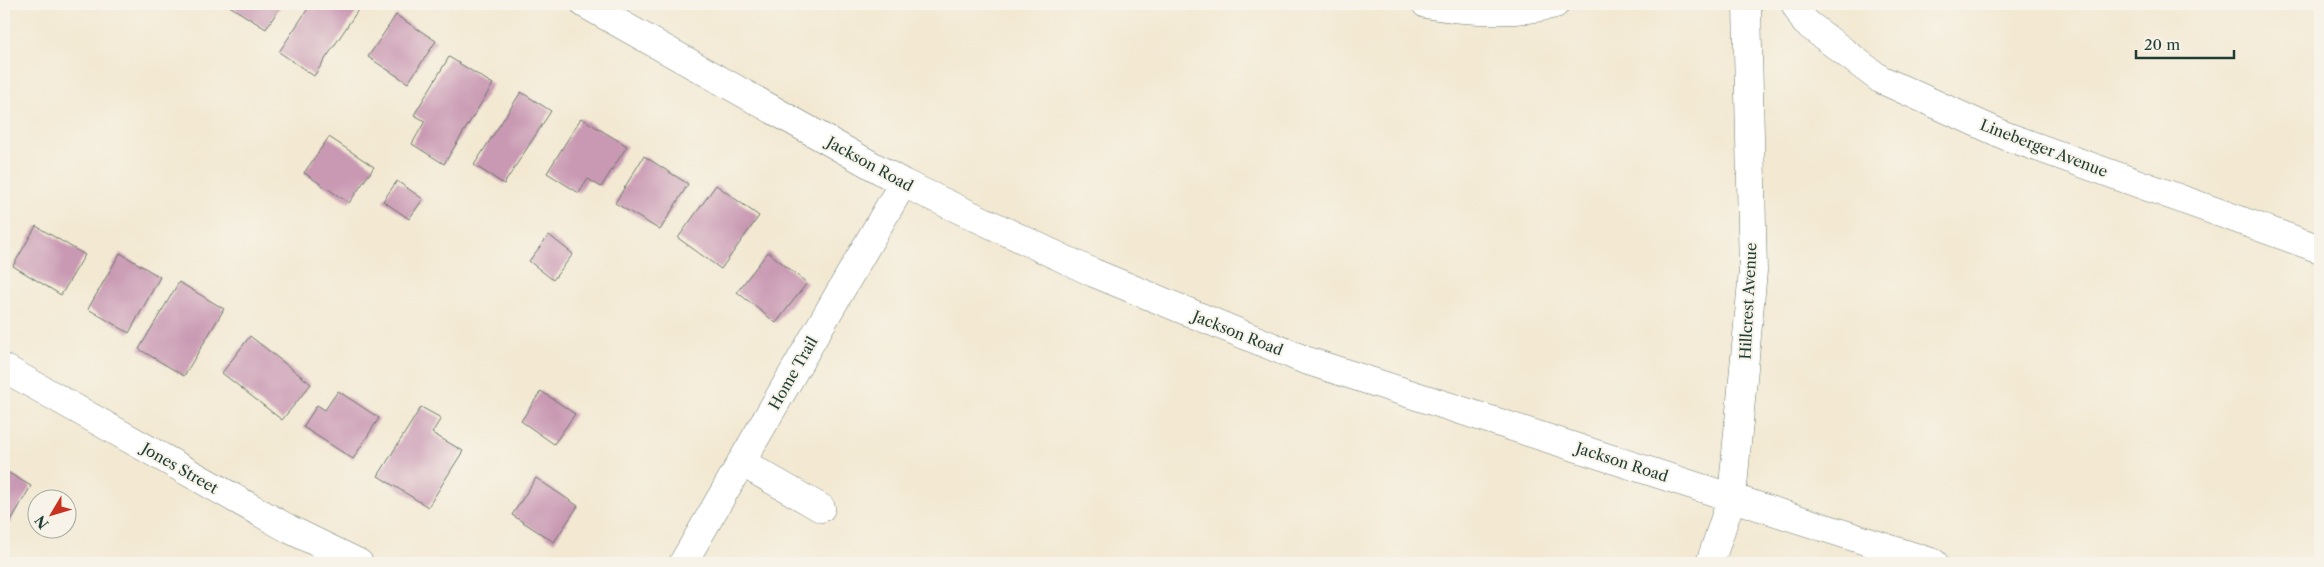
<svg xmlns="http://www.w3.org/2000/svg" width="2324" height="567" font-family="'Libre Caslon Text',serif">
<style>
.building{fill:#c999b3}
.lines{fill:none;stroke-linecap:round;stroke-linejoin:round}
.street-casing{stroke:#69796c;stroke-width:29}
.street{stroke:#fff;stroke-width:28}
.labels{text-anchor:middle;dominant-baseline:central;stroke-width:4;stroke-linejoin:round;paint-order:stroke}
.street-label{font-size:15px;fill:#1f3d34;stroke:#f7f3e8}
</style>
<rect width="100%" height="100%" fill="#f7f3e8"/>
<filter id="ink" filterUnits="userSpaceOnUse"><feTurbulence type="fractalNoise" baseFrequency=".02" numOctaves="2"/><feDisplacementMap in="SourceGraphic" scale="10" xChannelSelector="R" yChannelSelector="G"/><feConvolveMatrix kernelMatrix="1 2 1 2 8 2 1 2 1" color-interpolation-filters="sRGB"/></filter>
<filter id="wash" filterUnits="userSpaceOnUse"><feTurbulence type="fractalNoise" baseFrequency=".0096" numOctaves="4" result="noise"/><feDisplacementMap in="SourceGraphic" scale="20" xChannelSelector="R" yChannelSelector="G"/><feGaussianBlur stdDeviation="1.12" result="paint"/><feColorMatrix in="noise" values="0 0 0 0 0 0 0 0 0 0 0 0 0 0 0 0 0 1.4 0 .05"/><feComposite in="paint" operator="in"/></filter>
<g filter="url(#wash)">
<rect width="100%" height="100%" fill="#f3e9d3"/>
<g id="blocks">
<g class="building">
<polygon points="226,4 282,4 266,29"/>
<polygon points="311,4 362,4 314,76 279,52"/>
<polygon points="396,15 436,41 408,83 368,57"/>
<polygon points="449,57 493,84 444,164 412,144 425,121 414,115"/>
<polygon points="521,92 551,111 504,184 474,165"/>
<polygon points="581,118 627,146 601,187 588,179 579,193 547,173"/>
<polygon points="329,137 374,167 349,203 304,173"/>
<polygon points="644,156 688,184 660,230 615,203"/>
<polygon points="397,181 423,199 409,219 383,201"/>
<polygon points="716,185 759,216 721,269 678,238"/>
<polygon points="36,226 85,255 61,295 13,266"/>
<polygon points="549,235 573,254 553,280 529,261"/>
<polygon points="768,252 807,283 776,323 737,292"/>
<polygon points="120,253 160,277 129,333 88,309"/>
<polygon points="179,282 224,309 184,376 139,349"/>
<polygon points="250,336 311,384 282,420 222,373"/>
<polygon points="338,391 379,418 353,459 303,427 317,405 325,410"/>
<polygon points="541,391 575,414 554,444 521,421"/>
<polygon points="421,407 441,418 432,433 463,451 428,507 378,476"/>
<polygon points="4,470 31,486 9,524 4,521"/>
<polygon points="536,478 578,506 554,542 512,515"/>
</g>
</g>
</g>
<g filter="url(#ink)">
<use href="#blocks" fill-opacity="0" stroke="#69796c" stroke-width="1"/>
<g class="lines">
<g class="street-casing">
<g id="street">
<polyline points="585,4 903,183 1094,273 1305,360 1934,563"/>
<path d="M1426 4C1463 11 1519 14 1555 4"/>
<polyline points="1795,4 1805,22 1880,79 2006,136 2320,249"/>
<polyline points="4,368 289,529 359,563"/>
<polyline points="741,462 821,508"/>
<polyline points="683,563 903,183"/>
<polyline points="1710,563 1732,497 1753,271 1747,4"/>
</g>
</g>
<use href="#street" class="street"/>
</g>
</g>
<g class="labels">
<g class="street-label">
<text transform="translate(2044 148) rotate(21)">Lineberger Avenue</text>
<text transform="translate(870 164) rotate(29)">Jackson Road</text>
<text transform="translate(1748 301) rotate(-87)">Hillcrest Avenue</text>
<text transform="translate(1238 333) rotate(22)">Jackson Road</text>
<text transform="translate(793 373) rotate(-60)">Home Trail</text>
<text transform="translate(1622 462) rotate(18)">Jackson Road</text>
<text transform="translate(180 468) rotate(30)">Jones Street</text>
</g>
</g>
<rect width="2324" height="567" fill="none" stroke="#f7f3e8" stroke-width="20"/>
<g transform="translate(52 514) rotate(232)"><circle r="24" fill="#f7f3e8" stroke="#a1aaa0"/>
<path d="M0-4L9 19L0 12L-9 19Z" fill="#c8321e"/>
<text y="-8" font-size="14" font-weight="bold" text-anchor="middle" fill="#1f3d34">N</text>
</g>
<path d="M2136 50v8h98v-8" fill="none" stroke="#1f3d34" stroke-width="2.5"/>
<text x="2144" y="50" font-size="15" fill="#1f3d34" stroke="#f7f3e8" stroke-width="4" paint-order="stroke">20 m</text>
</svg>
